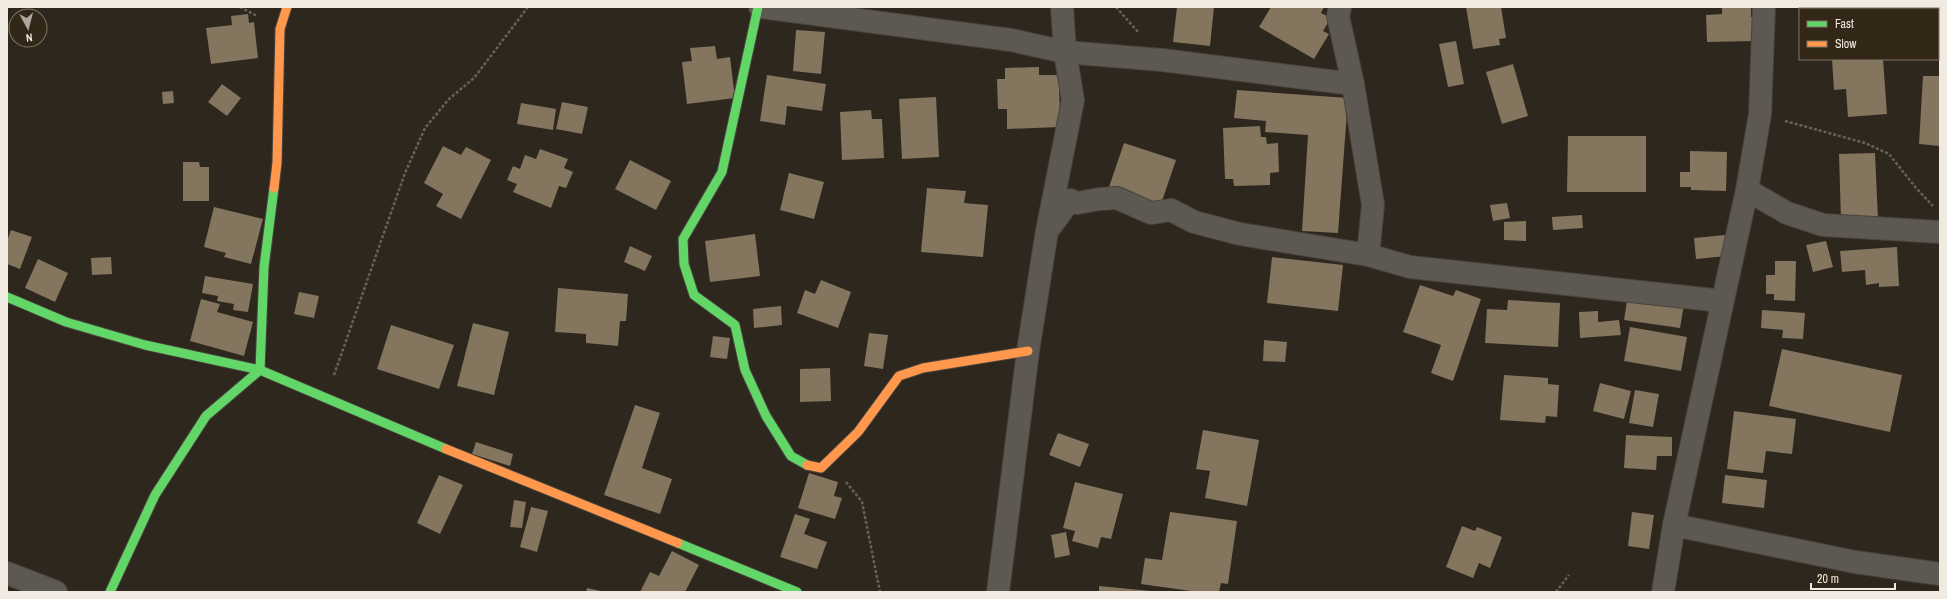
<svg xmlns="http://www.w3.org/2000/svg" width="1947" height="599" font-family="'Archivo Narrow',sans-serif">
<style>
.building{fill:#83755e}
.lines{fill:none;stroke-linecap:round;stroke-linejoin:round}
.street-casing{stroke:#49443c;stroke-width:24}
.fast-casing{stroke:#49443c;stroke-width:11}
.slow-casing{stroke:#49443c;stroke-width:11}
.path{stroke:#66625c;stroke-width:2.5;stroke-dasharray:3 2;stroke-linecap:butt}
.street{stroke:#5d5852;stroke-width:22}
.fast{stroke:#63d668;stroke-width:9}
.slow{stroke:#ff974d;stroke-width:9}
</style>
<rect width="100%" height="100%" fill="#2d271e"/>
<g class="building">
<polygon points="1177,7 1214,7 1210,46 1173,42"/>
<polygon points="1271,7 1324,7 1321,13 1331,18 1323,31 1329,34 1314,59 1259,27"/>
<polygon points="1466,7 1501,7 1506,38 1499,39 1500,45 1473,49"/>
<polygon points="1722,7 1751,7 1751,17 1755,17 1755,41 1707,42 1706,15 1722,14"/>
<polygon points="1805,7 1855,7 1856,9 1806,9"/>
<polygon points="1857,7 1886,7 1887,9 1857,9"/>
<polygon points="248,14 249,23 254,22 258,58 211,64 206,28 232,25 231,16"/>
<polygon points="796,30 825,32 821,74 793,71"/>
<polygon points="1456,41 1464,84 1448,87 1439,44"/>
<polygon points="715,46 717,59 730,57 735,98 687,104 682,62 692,61 690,48"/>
<polygon points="1832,59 1883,59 1887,114 1848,117 1846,89 1834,90"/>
<polygon points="1513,64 1528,116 1502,124 1486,72"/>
<polygon points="1039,67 1039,75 1059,75 1060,127 1007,129 1007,109 998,109 997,79 1005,79 1005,68"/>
<polygon points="767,75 826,84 822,111 787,106 785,125 760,121"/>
<polygon points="1923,76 1940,76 1940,146 1919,144"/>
<polygon points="222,84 241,98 227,116 208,102"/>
<polygon points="1237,90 1348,98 1338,233 1302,231 1308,135 1265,132 1266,121 1234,118"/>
<polygon points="173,91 174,103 163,104 162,92"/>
<polygon points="936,97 939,157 902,159 899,99"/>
<polygon points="562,102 588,107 582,134 556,129"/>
<polygon points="521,103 556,109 553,130 517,124"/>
<polygon points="871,110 872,119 882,119 884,158 842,160 840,112"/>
<polygon points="1260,126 1261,137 1266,137 1267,144 1278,143 1279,172 1270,173 1270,185 1234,186 1233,179 1225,179 1223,128"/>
<polygon points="1568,136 1646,136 1646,192 1567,192"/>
<polygon points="1124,143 1176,160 1161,204 1109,187"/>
<polygon points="443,146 461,155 466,147 491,160 461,219 436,206 443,194 424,183"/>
<polygon points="540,149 568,159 564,168 573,172 566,188 559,186 551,208 513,192 517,184 507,180 513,166 520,169 525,155 536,159"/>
<polygon points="1690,151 1727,152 1726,191 1691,190 1691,187 1680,187 1680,172 1690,172"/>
<polygon points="1875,153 1878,220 1841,221 1839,154"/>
<polygon points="630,160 671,181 656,210 615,189"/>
<polygon points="183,162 199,162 200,167 209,167 209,201 183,201"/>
<polygon points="789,173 824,182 814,219 780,210"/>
<polygon points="927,188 966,191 964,203 988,205 983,257 921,252"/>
<polygon points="1507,203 1510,218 1493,221 1490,205"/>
<polygon points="214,207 263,219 251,264 224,257 226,253 204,247"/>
<polygon points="1582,215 1583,228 1553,230 1552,217"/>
<polygon points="1526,221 1526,241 1504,240 1504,222"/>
<polygon points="11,230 32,237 20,269 7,264 7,241"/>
<polygon points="755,234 760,276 710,282 705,241"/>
<polygon points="1725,235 1727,256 1696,259 1694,238"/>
<polygon points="1826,241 1833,267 1813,272 1806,245"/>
<polygon points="630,246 652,256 645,271 624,262"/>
<polygon points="1897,247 1899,286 1879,287 1879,283 1866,285 1865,270 1842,272 1840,251"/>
<polygon points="111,257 112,274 92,275 91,258"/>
<polygon points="1272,257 1343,265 1338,311 1267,303"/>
<polygon points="38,259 68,273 55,302 25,288"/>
<polygon points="1775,261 1796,261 1795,301 1774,300 1774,294 1766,294 1766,275 1775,275"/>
<polygon points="205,276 253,284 248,312 233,310 234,304 217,301 218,296 202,293"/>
<polygon points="821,280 851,292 838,328 797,313 805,290 815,294"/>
<polygon points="1420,285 1453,296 1456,290 1481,299 1453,381 1431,373 1441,345 1403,332"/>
<polygon points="558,288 628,294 626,321 620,321 618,346 586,343 586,334 555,332"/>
<polygon points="299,292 319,296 314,318 294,314"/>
<polygon points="1628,295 1684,304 1680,328 1624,320"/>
<polygon points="201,299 220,304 217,312 253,322 244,356 190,341"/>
<polygon points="1508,300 1560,303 1558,347 1485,343 1487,309 1507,310"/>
<polygon points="781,306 782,325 754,328 753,309"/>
<polygon points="1762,310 1805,313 1803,339 1782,338 1783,330 1761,328"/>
<polygon points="1598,311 1598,322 1619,320 1621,335 1580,338 1579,312"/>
<polygon points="473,323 509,332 494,395 457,386"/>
<polygon points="391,325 454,345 439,389 377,369"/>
<polygon points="1630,327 1687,337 1681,371 1624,361"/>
<polygon points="869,333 888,335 883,369 864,366"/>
<polygon points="713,336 730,338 727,359 710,357"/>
<polygon points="1264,340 1287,342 1285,362 1263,361"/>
<polygon points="1782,349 1902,375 1890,432 1769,406"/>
<polygon points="830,368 831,401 800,402 800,369"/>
<polygon points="1504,375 1548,378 1548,384 1559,385 1557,417 1546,416 1545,423 1500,420"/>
<polygon points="1600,383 1631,391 1624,419 1593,411"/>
<polygon points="1635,390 1659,394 1653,427 1629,423"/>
<polygon points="635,405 660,413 642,468 672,479 660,514 604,495"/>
<polygon points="1734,411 1796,419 1792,454 1766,451 1763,473 1727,469"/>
<polygon points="1203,430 1259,440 1247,506 1205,498 1210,471 1196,469"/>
<polygon points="1058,433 1089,444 1080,467 1049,455"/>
<polygon points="1626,435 1672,437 1672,456 1657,456 1656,470 1624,468"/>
<polygon points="476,442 513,454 510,466 472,454"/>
<polygon points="809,473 838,482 834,496 842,498 835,519 798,508"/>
<polygon points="439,475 463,485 440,534 417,523"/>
<polygon points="1725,475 1767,480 1764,508 1722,503"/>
<polygon points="1075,482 1123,494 1111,539 1101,537 1098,548 1072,541 1075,531 1063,528"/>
<polygon points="514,500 526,502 522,528 510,527"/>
<polygon points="531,507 548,511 537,552 520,547"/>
<polygon points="1170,512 1237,521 1228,584 1221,583 1219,592 1198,592 1141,584 1145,558 1162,560"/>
<polygon points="1632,512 1654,515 1649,549 1628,546"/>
<polygon points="795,514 810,519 804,534 827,542 817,569 780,557"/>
<polygon points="1462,526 1475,531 1477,527 1502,537 1490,568 1479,563 1473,578 1446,567"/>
<polygon points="1066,532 1070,555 1055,558 1051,535"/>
<polygon points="672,551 699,565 685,592 640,592 650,572 659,576"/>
<polygon points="1099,586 1151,591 1151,592 1099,592"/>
<polygon points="587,588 601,591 601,592 586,592"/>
</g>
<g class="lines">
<g class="street-casing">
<g id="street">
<polyline points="760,7 1011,40 1065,52 1162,60 1353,84"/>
<polyline points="1340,7 1338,16 1353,84 1373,205 1368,255 1410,267 1722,301"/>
<polyline points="1747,190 1787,213 1823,225 1940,232"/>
<polyline points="1051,226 1070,200 1077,203 1100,199 1117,198 1151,213 1171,210 1194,222 1240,234 1368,255"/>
<polyline points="1674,525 1855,562 1940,574"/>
<polyline points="7,573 56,592"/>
<polyline points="998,592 1028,351 1047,231 1073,100 1065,52 1062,7"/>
<polyline points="1663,592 1674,525 1747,190 1760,114 1764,7"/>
</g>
</g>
<g class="fast-casing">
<g id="fast">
<polyline points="758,7 722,172 683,239 684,264 694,295 735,325 745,370 766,416 791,456 807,465"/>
<polyline points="7,297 66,322 145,345 260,370 446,449"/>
<polyline points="678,543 797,592"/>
<polyline points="110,592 155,495 206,416 260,370 264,267 274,188"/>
</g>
</g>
<g class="slow-casing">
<g id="slow">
<polyline points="274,188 277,163 280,29 287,7"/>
<polyline points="446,449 678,543"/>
<polyline points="807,465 821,468 858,432 899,376 923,368 1028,351"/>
</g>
</g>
<g class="path">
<polyline points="240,7 257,16"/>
<polyline points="1116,7 1138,32"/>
<polyline points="1785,121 1865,143 1889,154 1916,188 1933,206"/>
<polyline points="334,375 405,173 425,128 449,99 474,78 528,7"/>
<polyline points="846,482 862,502 880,592"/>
<polyline points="1556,592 1569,575"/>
</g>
<use href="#street" class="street"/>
<use href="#fast" class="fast"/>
<use href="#slow" class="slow"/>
</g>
<rect width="1947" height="599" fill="none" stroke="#f1eae0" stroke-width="16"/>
<rect x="1799" y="8" width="140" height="52" fill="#332818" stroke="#7f7668"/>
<rect x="1807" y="21" width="20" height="6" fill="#63d668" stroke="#7f7668"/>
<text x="1835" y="28" font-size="12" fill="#f1eae0">Fast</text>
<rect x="1807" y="41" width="20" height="6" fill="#ff974d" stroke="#7f7668"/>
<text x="1835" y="48" font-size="12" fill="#f1eae0">Slow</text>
<g transform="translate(28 28) rotate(173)"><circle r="19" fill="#332818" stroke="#7f7668"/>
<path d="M0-3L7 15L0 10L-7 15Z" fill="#aca69c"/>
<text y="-6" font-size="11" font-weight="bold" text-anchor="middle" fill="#f1eae0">N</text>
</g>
<path d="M1811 583v6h84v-6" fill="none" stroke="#f1eae0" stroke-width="2"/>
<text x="1817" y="583" font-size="12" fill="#f1eae0" stroke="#332818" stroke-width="3" paint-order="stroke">20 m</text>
</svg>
